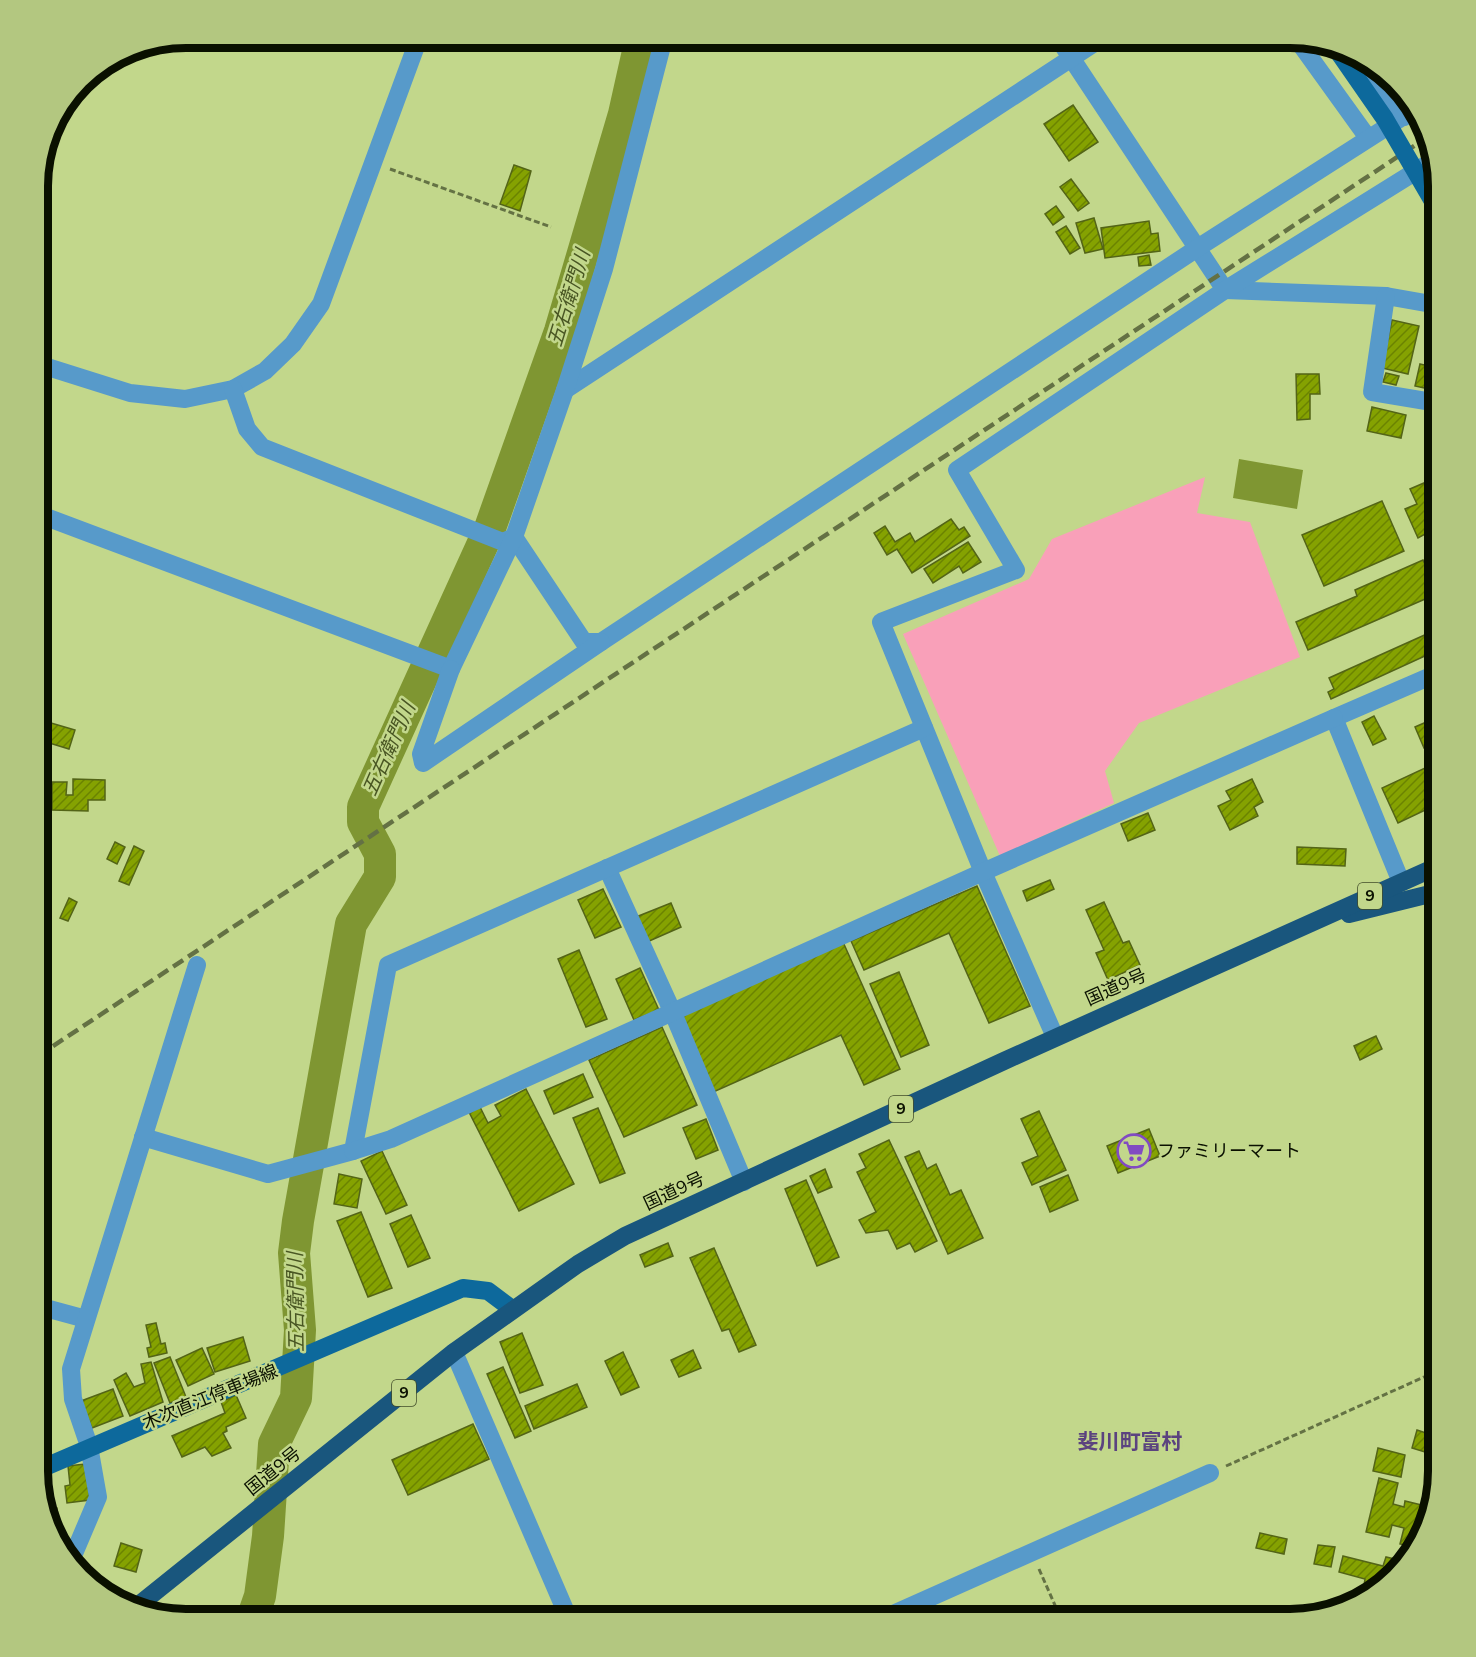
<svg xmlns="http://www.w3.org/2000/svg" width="1476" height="1657" font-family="'Nunito Sans','Noto Sans JP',sans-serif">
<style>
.grass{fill:#f9a0b9}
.water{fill:#7f9632}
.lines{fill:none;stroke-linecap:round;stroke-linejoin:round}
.river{stroke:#7f9632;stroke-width:32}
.building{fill:url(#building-hatch);stroke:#536417;stroke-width:1.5}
.path{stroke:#647244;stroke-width:3;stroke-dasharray:6 3;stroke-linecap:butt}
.minor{stroke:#579aca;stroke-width:18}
.major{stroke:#0d699c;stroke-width:18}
.highway{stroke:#19567d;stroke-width:18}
.rail{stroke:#647144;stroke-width:4.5;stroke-dasharray:12 6;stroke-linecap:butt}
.major-bridge{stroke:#0d699c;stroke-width:18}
.labels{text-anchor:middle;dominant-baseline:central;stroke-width:5;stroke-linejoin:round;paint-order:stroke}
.shield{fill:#c2d78b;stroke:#414c2a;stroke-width:1.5}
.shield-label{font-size:16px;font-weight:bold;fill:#0a1000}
.street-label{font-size:18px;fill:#0a1000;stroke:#c2d78b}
.poi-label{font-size:18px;fill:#0a1000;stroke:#c2d78b;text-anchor:start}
.water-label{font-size:20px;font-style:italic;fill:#495623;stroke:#c2d78b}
.quarter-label{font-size:21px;font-weight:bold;fill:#5b437f;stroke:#c2d78b}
.rim{fill:none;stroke:#0a1000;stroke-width:8}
</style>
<defs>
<pattern id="building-hatch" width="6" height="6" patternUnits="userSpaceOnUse" patternTransform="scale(1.5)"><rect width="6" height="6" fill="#85a201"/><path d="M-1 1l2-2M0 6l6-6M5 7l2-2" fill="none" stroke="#6b8301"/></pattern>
</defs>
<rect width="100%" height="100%" fill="#c2d78b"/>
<polygon class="grass" points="1205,477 1197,513 1250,522 1300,657 1139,723 1105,771 1114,803 1000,856 903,634 1029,579 1052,539"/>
<polygon class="water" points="1239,459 1303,470 1297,509 1233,498"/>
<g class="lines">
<polyline class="river" points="252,1619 260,1596 268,1536 274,1444 296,1398 300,1330 294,1253 298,1221 351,924 380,877 380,854 363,822 363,807 490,528 560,331 624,114 641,38"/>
</g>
<g class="building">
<polygon points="1073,105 1098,142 1069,161 1044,124"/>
<polygon points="514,165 531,171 520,211 500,204"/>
<polygon points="1071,179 1089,203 1078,211 1060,187"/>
<polygon points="1056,206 1064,217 1053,225 1045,214"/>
<polygon points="1094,218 1103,249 1085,253 1076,223"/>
<polygon points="1149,221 1151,234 1158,233 1160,251 1105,258 1101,228"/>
<polygon points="1066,226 1080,248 1070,254 1056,232"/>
<polygon points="1149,255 1151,265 1139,266 1138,257"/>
<polygon points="1392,320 1419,326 1408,374 1382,368"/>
<polygon points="1420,364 1438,368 1438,391 1415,386"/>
<polygon points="1386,373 1399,376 1396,385 1383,382"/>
<polygon points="1296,374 1319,374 1320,394 1310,394 1310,419 1297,420"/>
<polygon points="1372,407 1406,415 1401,438 1367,431"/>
<polygon points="1438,477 1438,565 1425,534 1418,538 1405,509 1417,504 1410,489"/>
<polygon points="1382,501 1404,551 1324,586 1302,535"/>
<polygon points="951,519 959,530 964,527 970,536 912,573 897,549 887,555 874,533 885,526 895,542 910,533 915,542"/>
<polygon points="968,542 981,562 963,573 959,566 933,583 924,569"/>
<polygon points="1423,560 1428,571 1438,566 1438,577 1426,582 1432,596 1308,650 1296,622 1357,596 1355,590"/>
<polygon points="1438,629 1438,650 1331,699 1328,692 1334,689 1329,678"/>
<polygon points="1374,716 1386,739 1373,745 1362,722"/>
<polygon points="1438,717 1438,742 1424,748 1415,727"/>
<polygon points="51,723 75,730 69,749 46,742"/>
<polygon points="1438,762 1438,804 1398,823 1382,788"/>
<polygon points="73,779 105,780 105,800 88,800 88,811 52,810 52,782 67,782 66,795 73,795"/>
<polygon points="1252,779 1263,802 1254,807 1258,816 1230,830 1218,806 1231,800 1226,791"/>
<polygon points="1148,813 1155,830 1128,841 1121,824"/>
<polygon points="115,842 125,847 117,864 107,859"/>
<polygon points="134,846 144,851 129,885 119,881"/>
<polygon points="1297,847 1346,849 1345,866 1297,864"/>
<polygon points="38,850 45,852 38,877"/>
<polygon points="1050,880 1054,889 1027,901 1023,891"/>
<polygon points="977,886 1030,1006 989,1023 949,933 864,970 851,941"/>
<polygon points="603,889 621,927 595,938 578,900"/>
<polygon points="69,898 77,902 68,921 60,918"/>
<polygon points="1104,902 1123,943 1129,941 1140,965 1108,980 1096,953 1104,950 1086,910"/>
<polygon points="671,903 681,927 647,942 636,917"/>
<polygon points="843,942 900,1069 864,1085 841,1035 711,1093 677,1016"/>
<polygon points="579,950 607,1019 586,1027 558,959"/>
<polygon points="640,968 659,1010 634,1020 616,979"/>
<polygon points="899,972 929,1045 901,1057 870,984"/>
<polygon points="662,1027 697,1105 624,1137 589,1060"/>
<polygon points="1376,1036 1382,1049 1360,1060 1354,1046"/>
<polygon points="583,1074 593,1097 554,1114 544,1091"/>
<polygon points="526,1089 574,1184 519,1211 469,1112 480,1107 488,1123 501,1116 495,1105"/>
<polygon points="598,1108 625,1173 600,1183 573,1118"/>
<polygon points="1039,1111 1066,1170 1032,1185 1022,1163 1038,1156 1021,1119"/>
<polygon points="706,1119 718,1150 696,1159 683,1128"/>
<polygon points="1149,1129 1160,1156 1118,1173 1107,1146"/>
<polygon points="889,1140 937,1241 915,1252 910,1243 897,1249 888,1230 866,1233 859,1220 876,1212 857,1172 866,1168 859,1154"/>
<polygon points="382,1151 407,1205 386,1214 361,1161"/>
<polygon points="919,1151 927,1169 936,1164 950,1195 961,1190 983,1238 948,1254 905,1157"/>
<polygon points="825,1169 832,1187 818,1193 810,1176"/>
<polygon points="339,1174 362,1179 357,1208 334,1204"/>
<polygon points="1068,1175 1078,1200 1050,1212 1040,1187"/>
<polygon points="806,1180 839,1257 817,1266 785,1189"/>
<polygon points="361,1212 392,1288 368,1297 337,1221"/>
<polygon points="411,1215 430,1258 408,1267 390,1224"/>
<polygon points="668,1243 673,1256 645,1267 640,1255"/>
<polygon points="714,1248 756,1345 739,1352 729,1329 722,1331 690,1258"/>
<polygon points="156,1323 161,1344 165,1343 167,1353 149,1357 147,1348 151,1347 146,1325"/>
<polygon points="522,1333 543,1385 520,1393 500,1342"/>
<polygon points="243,1337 250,1361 215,1372 207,1348"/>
<polygon points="202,1348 214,1374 188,1386 176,1360"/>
<polygon points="693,1350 701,1368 679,1377 671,1360"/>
<polygon points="623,1352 639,1387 621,1395 605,1361"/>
<polygon points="170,1357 186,1397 170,1403 154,1363"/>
<polygon points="151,1362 163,1402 130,1416 114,1380 126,1373 134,1387 145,1383 141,1364"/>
<polygon points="503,1367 531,1431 515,1438 487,1374"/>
<polygon points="577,1384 587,1407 534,1429 525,1406"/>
<polygon points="113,1389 123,1416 92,1428 81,1401"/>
<polygon points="236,1395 246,1418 226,1427 227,1431 223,1433 231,1448 212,1456 205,1447 182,1457 172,1436 225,1413 221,1402"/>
<polygon points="1433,1405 1438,1407 1438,1432 1425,1428"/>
<polygon points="473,1424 489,1459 408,1495 392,1460"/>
<polygon points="1417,1430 1438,1437 1438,1456 1412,1448"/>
<polygon points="1378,1448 1405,1455 1401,1477 1373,1471"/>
<polygon points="85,1464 90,1500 67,1503 65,1486 70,1485 68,1466"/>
<polygon points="1379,1478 1398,1483 1393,1504 1404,1507 1405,1501 1430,1507 1423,1537 1415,1547 1400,1544 1404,1528 1392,1525 1389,1537 1366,1532"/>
<polygon points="57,1508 62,1548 61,1548 45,1519 44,1509"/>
<polygon points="1260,1533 1287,1539 1284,1554 1256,1548"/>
<polygon points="121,1543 142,1550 136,1572 114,1566"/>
<polygon points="1318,1545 1335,1547 1331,1567 1314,1564"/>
<polygon points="1343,1556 1383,1566 1386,1557 1403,1561 1380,1589 1364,1585 1365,1579 1339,1572"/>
</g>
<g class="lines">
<g class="path">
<polyline points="390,169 551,227"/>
<polyline points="1226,1466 1424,1377 1438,1382"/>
<polyline points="1039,1569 1061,1619"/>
</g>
<g class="minor">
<polyline points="1058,38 1225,290"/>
<polyline points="1296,38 1368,138"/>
<polyline points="1366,61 1404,117"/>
<polyline points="1225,290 1386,296 1437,305"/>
<polyline points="1386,296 1372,392 1438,403"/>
<polyline points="38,364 130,393 185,399 233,389 265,371 293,344 321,304 419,38"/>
<polyline points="233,389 247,429 262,447 503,542 514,537 584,642 601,642 1199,247 1415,109"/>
<polyline points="565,390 1102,38"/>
<polyline points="38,514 451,669 514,537 565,390 604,269 664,38"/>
<polyline points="451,669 421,754 423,763 601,642"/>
<polyline points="607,868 673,1013 744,1182"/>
<polyline points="1401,882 1334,718 1438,673"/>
<polyline points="1055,1037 983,872 881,622 1016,570 957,470 1225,290 1434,160"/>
<polyline points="143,1137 268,1174 353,1151 388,965 924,728"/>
<polyline points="353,1151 391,1139 983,872 1334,718"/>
<polyline points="38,1306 86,1319"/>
<polyline points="454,1352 569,1619"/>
<polyline points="70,1563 98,1497 89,1446 73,1399 71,1369 197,965"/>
<polyline points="882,1619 1210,1473"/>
</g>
<polyline class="major" points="38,1470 463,1288 488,1291 512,1309"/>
<g class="highway">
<polyline points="1349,914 1438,892"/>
<polyline points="135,1608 454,1352 578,1264 625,1236 1004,1061 1438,866"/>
</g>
<polyline class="rail" points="38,1056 1429,136"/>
<polyline class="major-bridge" points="1335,47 1385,119 1438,210"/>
</g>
<defs>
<g id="supermarket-ring" transform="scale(1.725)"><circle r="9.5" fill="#c2d78b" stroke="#814bc2" stroke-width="1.5"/><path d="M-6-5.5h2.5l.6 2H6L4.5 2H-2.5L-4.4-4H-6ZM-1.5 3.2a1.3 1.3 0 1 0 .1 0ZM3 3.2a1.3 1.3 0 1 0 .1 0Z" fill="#814bc2"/></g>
</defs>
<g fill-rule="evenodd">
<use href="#supermarket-ring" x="1134" y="1151"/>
</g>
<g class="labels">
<g class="shield">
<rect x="1358" y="883" width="24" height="26" rx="4.5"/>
<rect x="889" y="1096" width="24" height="26" rx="4.5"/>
<rect x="392" y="1380" width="24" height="26" rx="4.5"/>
</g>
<g class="shield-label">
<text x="1370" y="896">9</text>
<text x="901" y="1109">9</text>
<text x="404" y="1393">9</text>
</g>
<g class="street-label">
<text transform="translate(1116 987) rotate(-24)">国道9号</text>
<text transform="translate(674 1191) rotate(-25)">国道9号</text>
<text transform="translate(210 1397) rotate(-22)">木次直江停車場線</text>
<text transform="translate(273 1471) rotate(-39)">国道9号</text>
</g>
<g class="poi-label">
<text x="1157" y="1151">ファミリーマート</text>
</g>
<g class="water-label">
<text transform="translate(569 298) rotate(-73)">五右衛門川</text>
<text transform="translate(389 749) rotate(-66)">五右衛門川</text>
<text transform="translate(296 1302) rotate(-91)">五右衛門川</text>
</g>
<g class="quarter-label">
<text x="1130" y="1442">斐川町富村</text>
</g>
</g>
<path d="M0 0H1476V1657H0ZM186 48H1290A138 138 0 0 1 1428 186V1471A138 138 0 0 1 1290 1609H186A138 138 0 0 1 48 1471V186A138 138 0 0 1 186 48Z" fill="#b3c780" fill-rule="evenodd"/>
<path class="rim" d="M186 48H1290A138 138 0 0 1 1428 186V1471A138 138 0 0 1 1290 1609H186A138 138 0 0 1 48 1471V186A138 138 0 0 1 186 48Z"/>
</svg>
